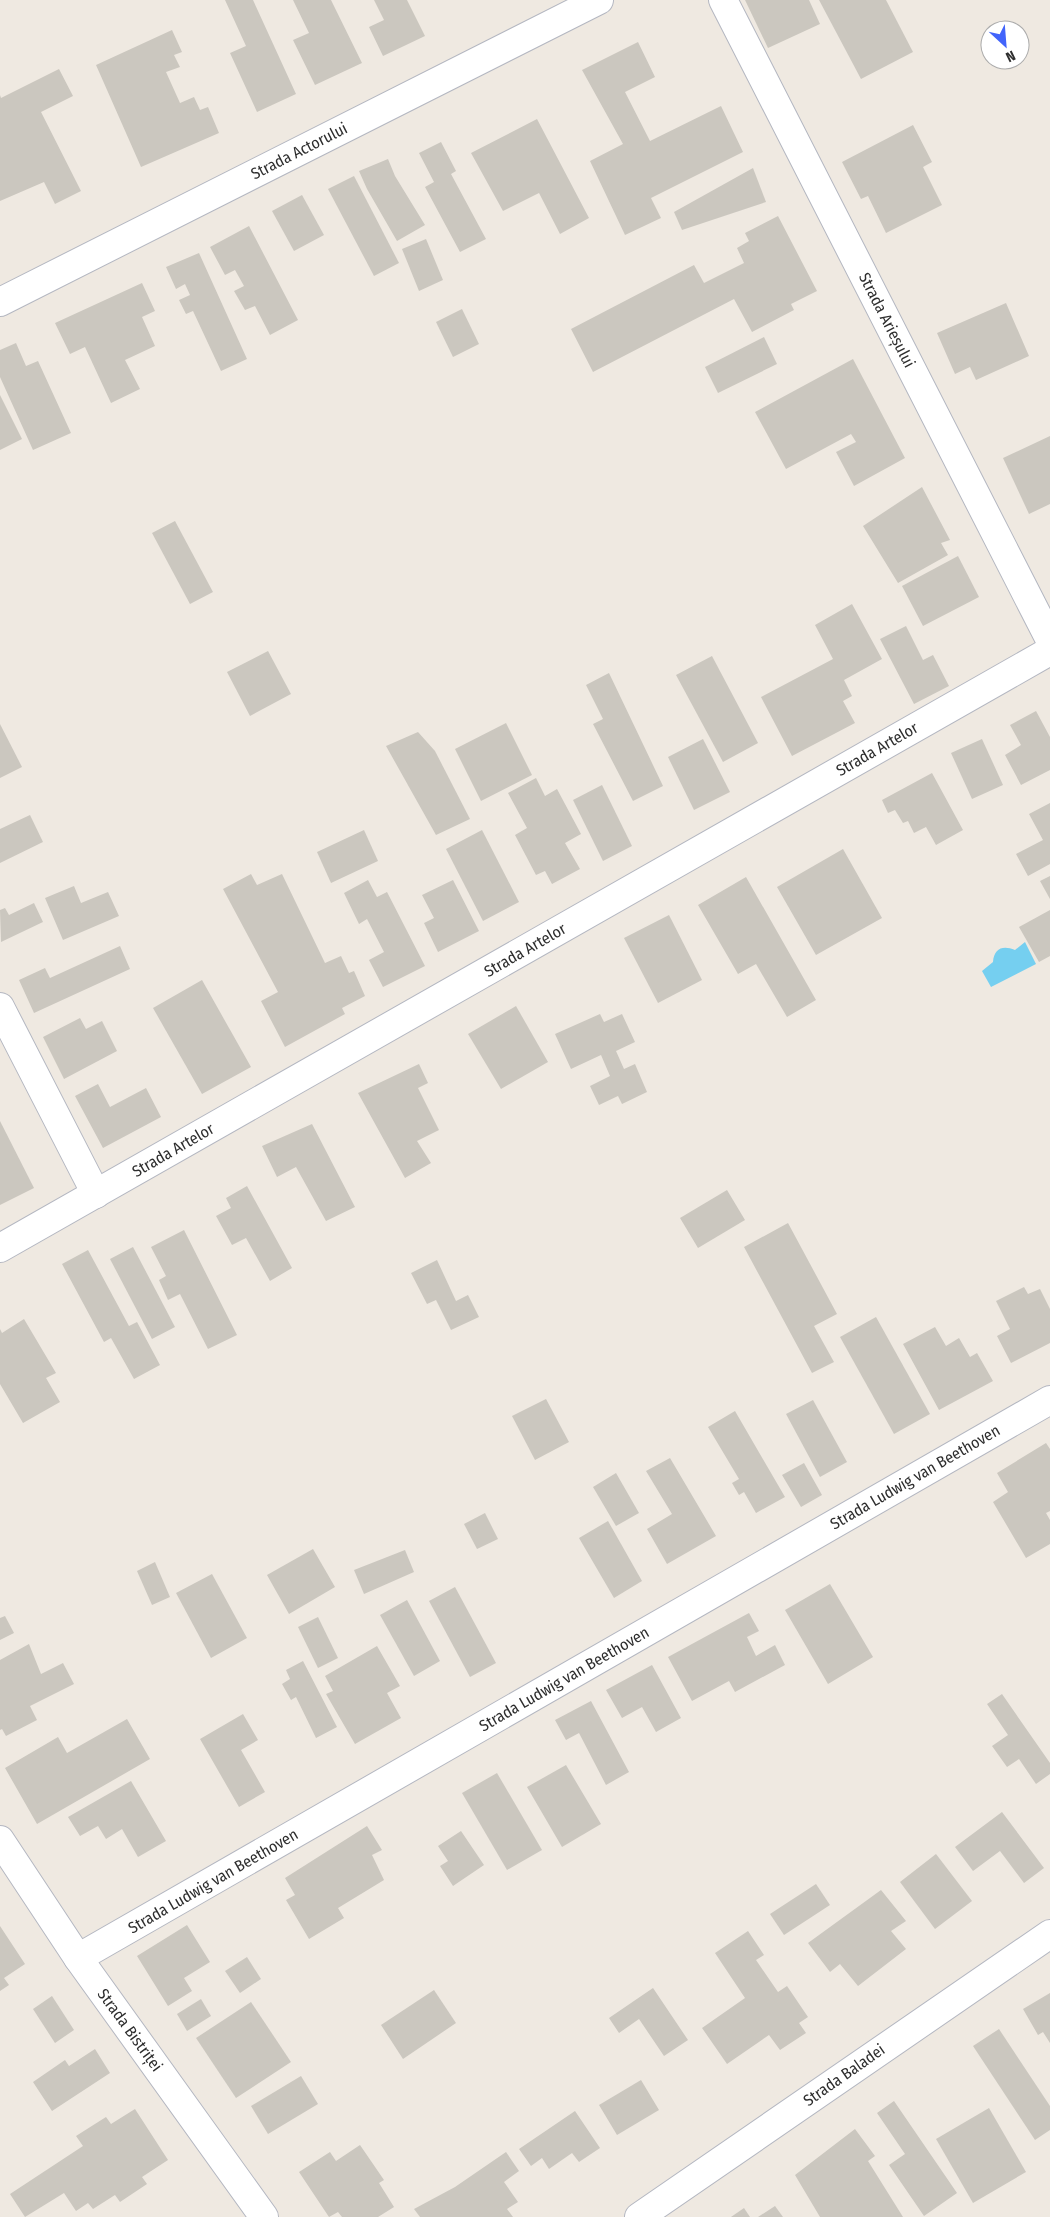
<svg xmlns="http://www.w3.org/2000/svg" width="1050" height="2217" font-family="'Fira Sans Condensed',sans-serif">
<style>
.water{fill:#75cff0}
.building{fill:#cbc7bf}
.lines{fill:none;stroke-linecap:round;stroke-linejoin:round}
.minor-casing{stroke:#b4b7c1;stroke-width:30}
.minor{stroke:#fff;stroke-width:28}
.labels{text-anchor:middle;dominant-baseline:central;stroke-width:4.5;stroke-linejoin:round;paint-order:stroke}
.street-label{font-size:16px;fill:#2e2e2e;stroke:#fff}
</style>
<rect width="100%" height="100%" fill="#efe9e1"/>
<path class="water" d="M1025 942 1036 964 991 987 982 971 993 962C994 948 1003 945 1015 950Z"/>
<g class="building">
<polygon points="225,0 253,0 296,94 257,112 230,53 246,46"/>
<polygon points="293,0 331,0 362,63 315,85 293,40 309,33"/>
<polygon points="374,0 407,0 425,36 383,56 369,27 384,20"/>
<polygon points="745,0 809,0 820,24 768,48"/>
<polygon points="819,0 886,0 913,52 861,79"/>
<polygon points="172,30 182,52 174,55 180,67 166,72 180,103 194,97 200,110 208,107 219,133 141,167 96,65"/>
<polygon points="638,42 655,77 625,92 650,141 721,106 743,152 651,198 661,218 625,235 590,161 623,144 582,70"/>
<polygon points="59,69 73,96 41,112 81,191 55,204 44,182 0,201 0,95 1,98"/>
<polygon points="537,119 589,218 560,234 539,193 503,211 471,153"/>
<polygon points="913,125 932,162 923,167 942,205 886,233 868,196 861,199 842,162"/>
<polygon points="441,142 456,171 451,174 486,239 460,252 425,187 434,182 419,153"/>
<polygon points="388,159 395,176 425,225 397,241 367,189 359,171"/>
<polygon points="753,168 766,202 682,230 674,212"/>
<polygon points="354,176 399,263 374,276 328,189"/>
<polygon points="302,195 324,235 294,251 272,211"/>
<polygon points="778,216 817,291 791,304 794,310 752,332 734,299 593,372 571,329 694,265 704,283 744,263 737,248 749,241 745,233"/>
<polygon points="249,226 298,320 270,335 255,306 245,310 234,291 244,286 235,270 225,275 210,247"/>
<polygon points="426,239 443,280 419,291 402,249"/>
<polygon points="199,253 247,359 221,371 193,311 186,314 179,300 190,295 185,284 176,289 166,267"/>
<polygon points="142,283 155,311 142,317 155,346 125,360 140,389 111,403 85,347 70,354 55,323"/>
<polygon points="1006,303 1029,356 976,380 970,367 955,374 937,333"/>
<polygon points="462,309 479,344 453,357 436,322"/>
<polygon points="764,337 777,364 718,393 705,367"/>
<polygon points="16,343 26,366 38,361 71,433 33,450 0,377 0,350"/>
<polygon points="853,359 905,458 854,486 836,452 856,442 851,434 786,469 755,412"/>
<polygon points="0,395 22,439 0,450"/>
<polygon points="1050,436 1050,504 1029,514 1003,458"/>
<polygon points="922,487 950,540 941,543 948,555 898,583 863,526"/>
<polygon points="175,521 213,592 190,604 152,533"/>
<polygon points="958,556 979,597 923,626 902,586"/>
<polygon points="852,604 882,659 844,680 852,696 843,701 855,723 792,756 761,697 833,659 815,625"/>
<polygon points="906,626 923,660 933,655 949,686 914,704 880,639"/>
<polygon points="268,651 291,694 250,716 227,672"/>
<polygon points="712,656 758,743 723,762 676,675"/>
<polygon points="609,673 663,786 633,801 593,724 603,719 586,685"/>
<polygon points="1036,711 1050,737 1050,770 1021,785 1005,755 1021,745 1010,725"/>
<polygon points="506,723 532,775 481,801 455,749"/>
<polygon points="0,724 22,767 0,778"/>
<polygon points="418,732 435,751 470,819 436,835 386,746"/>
<polygon points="703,739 730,792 694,810 668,757"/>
<polygon points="982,739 1003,785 972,799 951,753"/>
<polygon points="932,773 963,830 936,845 926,827 914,833 908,821 903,823 895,810 888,813 882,800"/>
<polygon points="536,778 545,796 557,789 581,834 565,843 580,869 552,884 545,871 536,875 515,835 527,828 508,793"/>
<polygon points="602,785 632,846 603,861 573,800"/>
<polygon points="1050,803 1050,864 1028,876 1016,854 1043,840 1029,814"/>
<polygon points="30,815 43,842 0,863 0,829"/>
<polygon points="364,830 378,861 331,883 317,852"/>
<polygon points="482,830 519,902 483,921 446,849"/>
<polygon points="843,849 882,918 816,955 777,887"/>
<polygon points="251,874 257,885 282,874 325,963 341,956 349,973 354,971 365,996 342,1008 345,1014 285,1047 261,1001 278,992 223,889"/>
<polygon points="1050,876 1050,899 1040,881"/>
<polygon points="746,877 816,1000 787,1017 756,964 738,974 698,905"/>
<polygon points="368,880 377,897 387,892 425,966 383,987 369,960 384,952 367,919 359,924 344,893"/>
<polygon points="453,880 479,931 438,952 424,923 434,918 422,895"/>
<polygon points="74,886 81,903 108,892 119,916 63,940 45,898"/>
<polygon points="34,903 43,922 1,942 0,910 5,908 9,915"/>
<polygon points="1050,910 1050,956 1039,962 1019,927"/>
<polygon points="669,915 702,980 658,1003 624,938"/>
<polygon points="120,946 130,969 34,1013 19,980 45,968 50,978"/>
<polygon points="202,980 251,1067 202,1094 153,1008"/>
<polygon points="516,1006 548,1062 501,1089 468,1034"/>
<polygon points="600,1014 604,1022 622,1014 635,1042 616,1051 624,1069 635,1064 647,1092 622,1104 618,1096 599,1105 590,1086 610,1076 601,1055 571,1069 555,1034"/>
<polygon points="80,1018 86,1029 102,1021 117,1051 64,1079 43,1037"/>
<polygon points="419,1064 428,1083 418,1088 439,1130 417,1141 431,1163 405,1178 358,1093"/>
<polygon points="98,1084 110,1107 146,1088 161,1117 103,1148 75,1096"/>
<polygon points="0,1121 34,1188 0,1205"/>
<polygon points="312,1124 355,1207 326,1221 296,1167 277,1177 262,1146"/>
<polygon points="247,1186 292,1268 270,1281 246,1238 232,1245 216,1216 231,1208 226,1198"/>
<polygon points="727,1190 745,1220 698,1248 680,1218"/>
<polygon points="788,1223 837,1314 814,1326 834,1362 812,1373 744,1247"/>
<polygon points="184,1230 237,1335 208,1349 180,1294 168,1300 159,1280 166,1276 151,1247"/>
<polygon points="133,1247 175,1327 152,1339 110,1259"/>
<polygon points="88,1250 129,1326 137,1322 160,1365 134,1379 111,1338 104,1342 62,1264"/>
<polygon points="437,1260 456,1301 468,1295 479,1317 451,1330 436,1300 427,1304 411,1273"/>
<polygon points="1024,1287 1028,1294 1040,1289 1050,1309 1050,1343 1011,1363 997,1336 1010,1329 996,1301"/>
<polygon points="876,1317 930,1414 894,1434 840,1337"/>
<polygon points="24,1319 56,1373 46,1378 60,1402 23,1423 0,1384 0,1329 2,1333"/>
<polygon points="935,1327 946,1346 959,1338 970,1357 977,1353 993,1381 939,1410 903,1344"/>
<polygon points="546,1399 569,1442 535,1460 512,1416"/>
<polygon points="813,1400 847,1462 820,1477 786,1414"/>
<polygon points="735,1411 785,1497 756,1513 744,1492 739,1495 732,1483 739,1479 708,1427"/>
<polygon points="1046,1443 1050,1449 1050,1511 1046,1513 1050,1520 1050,1544 1026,1558 993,1502 1008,1492 997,1473"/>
<polygon points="670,1458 716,1536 667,1564 647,1529 672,1514 646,1471"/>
<polygon points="804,1463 822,1495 801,1507 782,1475"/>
<polygon points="616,1473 639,1513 616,1526 593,1487"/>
<polygon points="485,1513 498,1539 477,1549 464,1524"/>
<polygon points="608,1521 642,1581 614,1598 579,1538"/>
<polygon points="313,1549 335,1587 289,1614 267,1575"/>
<polygon points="405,1550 414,1572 364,1594 354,1570"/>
<polygon points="155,1562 170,1597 152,1605 137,1571"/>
<polygon points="212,1574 247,1638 211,1658 176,1593"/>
<polygon points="830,1584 873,1657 828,1684 785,1610"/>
<polygon points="455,1587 496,1663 470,1677 429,1601"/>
<polygon points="407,1600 440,1661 414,1676 380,1615"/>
<polygon points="749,1613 759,1631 747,1637 756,1656 775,1645 785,1665 735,1692 729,1681 692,1701 668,1657"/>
<polygon points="5,1616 14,1633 0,1640 0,1618"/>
<polygon points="318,1617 338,1658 318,1668 298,1627"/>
<polygon points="29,1644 41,1674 63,1663 74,1684 30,1706 37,1720 6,1736 2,1729 0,1730 0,1660"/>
<polygon points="377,1646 400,1686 387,1693 401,1718 355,1744 326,1694 333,1691 325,1676"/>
<polygon points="303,1661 337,1727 316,1738 296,1697 291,1700 282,1684 290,1679 286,1670"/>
<polygon points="652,1665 681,1718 656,1732 642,1707 622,1718 606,1690"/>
<polygon points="1002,1694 1050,1763 1050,1774 1036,1784 1019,1759 1007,1767 992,1746 1008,1735 987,1704"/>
<polygon points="591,1701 629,1772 606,1785 579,1733 566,1740 555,1720"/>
<polygon points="243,1714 258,1740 241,1750 265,1792 239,1807 200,1739"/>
<polygon points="127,1719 150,1759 37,1824 5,1768 58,1737 67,1753"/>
<polygon points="566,1765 601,1824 562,1847 527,1787"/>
<polygon points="497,1773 542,1850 507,1870 462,1793"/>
<polygon points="131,1781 166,1841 138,1857 122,1829 106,1839 98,1826 80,1836 68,1817"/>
<polygon points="1002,1812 1044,1868 1024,1883 1000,1851 973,1871 955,1847"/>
<polygon points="367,1826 382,1850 372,1855 384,1880 338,1908 344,1918 309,1939 286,1900 295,1895 285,1878"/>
<polygon points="461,1831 484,1865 453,1886 440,1866 448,1861 438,1846"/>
<polygon points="936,1854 972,1901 935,1929 900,1882"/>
<polygon points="816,1884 830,1905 784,1935 770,1914"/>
<polygon points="881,1890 906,1921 891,1931 906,1949 858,1986 840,1964 830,1972 808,1943"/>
<polygon points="187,1925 210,1962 184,1978 192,1991 168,2006 137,1956"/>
<polygon points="0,1926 25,1964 4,1978 9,1985 0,1991"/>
<polygon points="748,1931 764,1955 756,1960 778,1992 787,1986 808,2017 799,2023 806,2033 780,2050 769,2035 727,2064 702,2028 745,1998 715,1953"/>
<polygon points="247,1957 261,1979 240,1993 225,1971"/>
<polygon points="653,1988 688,2040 664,2056 639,2019 619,2033 609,2018"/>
<polygon points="434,1990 456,2023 403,2059 381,2025"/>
<polygon points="1050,1993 1050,2043 1043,2032 1038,2035 1023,2009"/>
<polygon points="52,1996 74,2030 55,2043 33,2009"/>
<polygon points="201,1999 211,2016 187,2031 177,2014"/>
<polygon points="251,2002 291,2062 236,2098 196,2038"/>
<polygon points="999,2029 1050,2106 1050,2130 1035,2140 973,2046"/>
<polygon points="95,2049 110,2073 52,2111 33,2082 65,2060 69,2066"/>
<polygon points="301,2076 318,2104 268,2134 251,2106"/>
<polygon points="641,2080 659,2110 617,2135 599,2105"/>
<polygon points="894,2101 957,2193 924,2216 889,2165 905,2154 877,2113"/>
<polygon points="989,2108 1026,2172 973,2203 936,2139"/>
<polygon points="135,2109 168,2160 142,2177 147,2184 120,2202 115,2195 93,2209 88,2203 76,2211 64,2193 25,2217 10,2194 83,2146 76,2136 106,2117 111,2124"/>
<polygon points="575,2111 600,2148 579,2162 572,2153 549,2169 542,2158 531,2166 519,2149"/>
<polygon points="855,2129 875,2156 868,2161 903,2217 820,2217 795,2175"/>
<polygon points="360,2145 384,2180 379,2183 394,2207 378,2217 342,2217 338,2212 329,2217 299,2172 330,2152 336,2161"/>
<polygon points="506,2152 519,2171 504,2182 518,2202 507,2209 513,2217 420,2217 414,2209 455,2187"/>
<polygon points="775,2206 783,2217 758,2217"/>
<polygon points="744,2208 750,2217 731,2217"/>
</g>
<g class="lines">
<g class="minor-casing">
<g id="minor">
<polyline points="723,0 1050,640"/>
<polyline points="0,302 599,0"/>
<polyline points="0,1007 96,1194"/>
<polyline points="0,1248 1050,651"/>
<polyline points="0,1840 78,1958 264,2217"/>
<polyline points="78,1958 1050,1400"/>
<polyline points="639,2217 1050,1934"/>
</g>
</g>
<use href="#minor" class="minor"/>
</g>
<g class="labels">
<g class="street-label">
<text transform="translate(299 151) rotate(-27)">Strada Actorului</text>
<text transform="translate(887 320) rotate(63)">Strada Arieșului</text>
<text transform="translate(877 749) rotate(-30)">Strada Artelor</text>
<text transform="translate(525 950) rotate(-30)">Strada Artelor</text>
<text transform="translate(173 1150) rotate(-30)">Strada Artelor</text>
<text transform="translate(915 1477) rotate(-30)">Strada Ludwig van Beethoven</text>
<text transform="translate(564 1679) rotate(-30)">Strada Ludwig van Beethoven</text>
<text transform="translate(213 1881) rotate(-30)">Strada Ludwig van Beethoven</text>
<text transform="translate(130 2030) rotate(54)">Strada Bistriței</text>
<text transform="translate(844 2075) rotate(-35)">Strada Baladei</text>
</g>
</g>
<g transform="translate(1005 45) rotate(154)"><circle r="24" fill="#ffffff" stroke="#ababab"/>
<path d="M0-4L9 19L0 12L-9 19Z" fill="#4264fb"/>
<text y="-8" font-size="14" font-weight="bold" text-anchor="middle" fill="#2e2e2e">N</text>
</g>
</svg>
